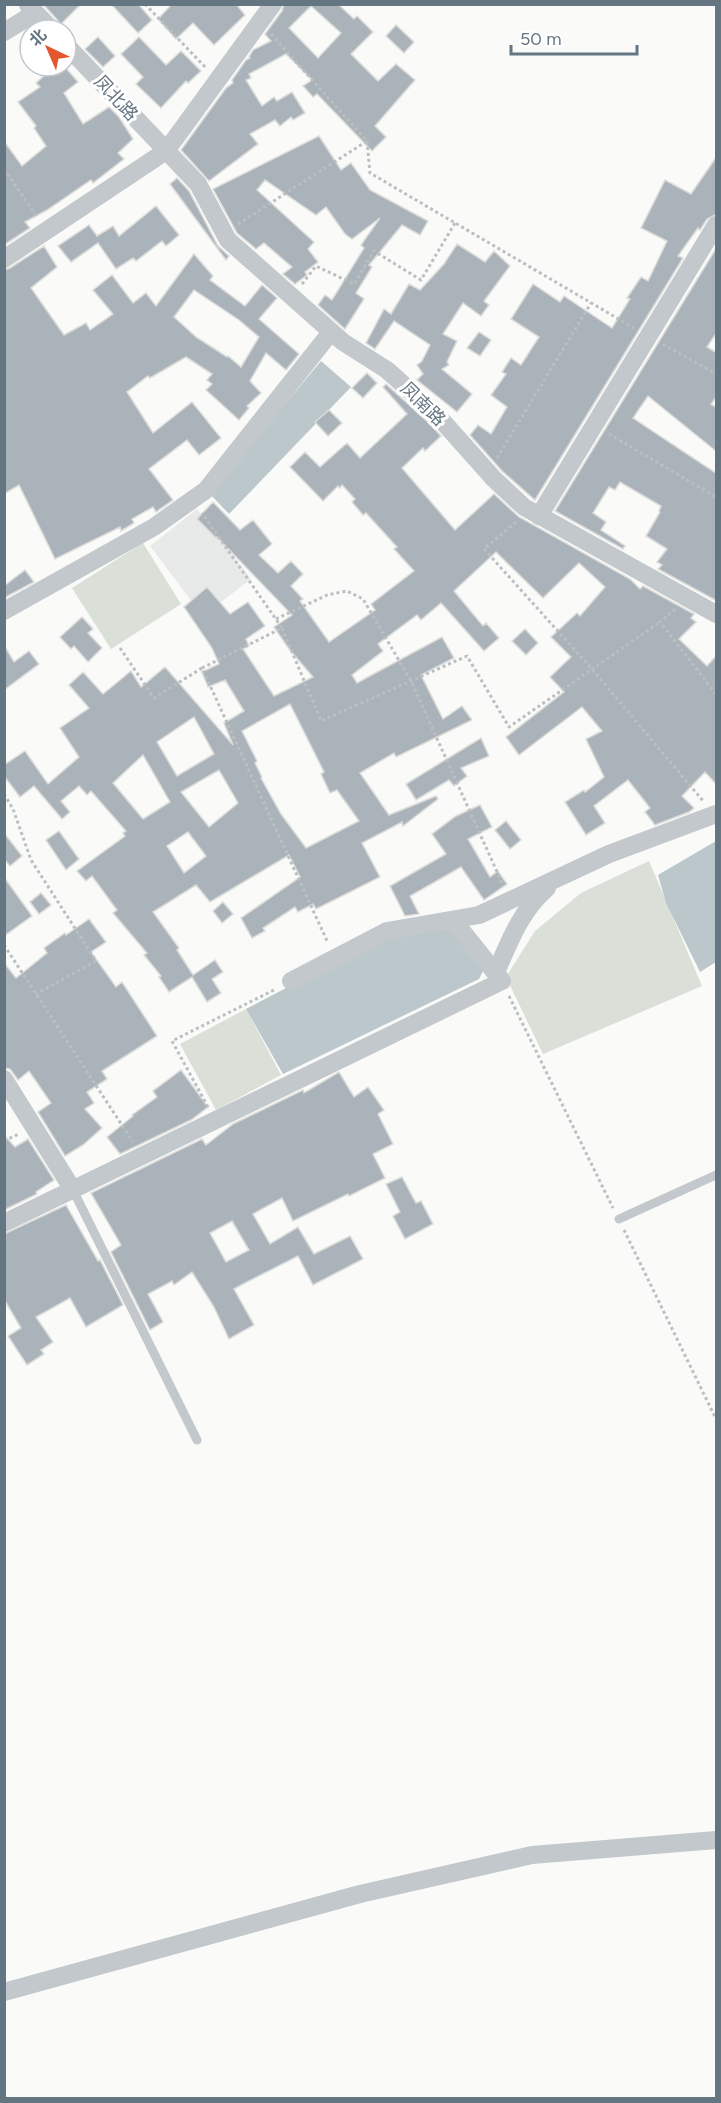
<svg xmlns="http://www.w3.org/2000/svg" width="721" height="2103" font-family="Figtree,'Noto Sans SC',sans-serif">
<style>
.built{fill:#e8e9e9}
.green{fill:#dadfd7}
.water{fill:#bbc7cb}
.building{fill:#aab3b9;stroke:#dcdcda;stroke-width:1.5;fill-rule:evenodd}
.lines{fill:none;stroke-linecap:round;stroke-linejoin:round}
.path{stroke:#bbbfc2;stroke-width:3;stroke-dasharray:3 3;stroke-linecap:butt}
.service{stroke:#c3c8cc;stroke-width:9}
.minor{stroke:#c3c8cc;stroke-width:18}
.labels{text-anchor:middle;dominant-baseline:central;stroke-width:6;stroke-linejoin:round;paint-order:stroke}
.street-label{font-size:18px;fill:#657683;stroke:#fff}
</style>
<rect width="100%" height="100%" fill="#fafaf8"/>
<polygon class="built" points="197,509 251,579 203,616 150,546"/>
<g class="green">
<polygon points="143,543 181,604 111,649 72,588"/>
<polygon points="649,861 702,986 543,1054 506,977 535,931 581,893"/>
<polygon points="246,1009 281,1075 216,1110 180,1044"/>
</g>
<g class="water">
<polygon points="321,361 351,387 229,514 210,494"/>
<polygon points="716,841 716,962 700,972 666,903 658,875"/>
<polygon points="450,926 485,967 479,979 283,1074 246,1009 388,935"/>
</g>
<g class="building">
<polygon points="43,4 81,4 61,24"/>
<polygon points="111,4 138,4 152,20 138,33"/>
<polygon points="172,4 236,4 245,15 214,45 193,23 176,39 158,19"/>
<path d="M284 4H338L354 19 357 16 373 32 351 54 378 81 396 64 415 80 375 126 386 137 372 151 317 94 313 97 303 86 312 80 286 54 249 74 251 78 246 80 262 106 274 97 277 101 292 92 305 113 293 120 291 117 280 126 275 120 250 134 258 144 209 181 181 150 226 88 233 83 232 80 246 60 250 58 249 57 253 50 271 41 265 34 282 11ZM311 6 341 33 318 58 289 28Z"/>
<polygon points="396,25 414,42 404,53 386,36"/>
<polygon points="98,37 115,56 103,67 85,49"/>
<polygon points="139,37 166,65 181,51 201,71 188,83 186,81 161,108 136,84 143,77 121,54"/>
<polygon points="55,66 64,66 78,82 64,93 83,124 109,107 119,117 133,139 118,153 124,159 93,183 91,180 47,210 25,222 30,228 4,245 4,141 22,166 46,146 34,128 36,126 18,102 40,87 36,83"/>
<polygon points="319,136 341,170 351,163 370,190 428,221 420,235 402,225 369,265 372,267 356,293 364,299 345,329 318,305 325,295 332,300 364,248 361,245 380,218 352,239 345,234 326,207 316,215 265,180 257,190 314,242 308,249 318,262 305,272 307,275 295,284 283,274 292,267 264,243 256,249 237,233 213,189"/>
<polygon points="717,156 717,214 707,219 700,230 698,228 678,256 683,258 535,500 502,471 470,435 478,425 491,434 507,407 491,395 506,374 502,372 511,358 521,365 539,337 511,319 533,284 560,302 564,296 612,328 630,299 627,298 641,277 648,281 667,241 641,228 665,180 691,194"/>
<polygon points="177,178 189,191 218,246 229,256 226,260 170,184"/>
<polygon points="156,206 179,235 166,246 162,241 136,261 133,258 116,269 98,243 71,262 58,246 89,225 97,236 113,226 119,236"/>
<polygon points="457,244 485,262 494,251 510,266 484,301 489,305 481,316 463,303 443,334 457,341 447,362 449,365 442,369 472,394 457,412 417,380 423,374 417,365 422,361 430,345 394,321 375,349 366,343 384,309 391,314 409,284 420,290 444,264"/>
<path d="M44 246 57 267 31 288 64 335 86 323 90 330 113 314 93 290 112 275 133 303 146 293 156 306 194 254 213 276 210 280 245 306 262 285 277 298 259 319 299 354 286 370 266 353 250 381 261 393 247 406 249 408 239 420 206 390 212 384 207 380 212 374 186 357 150 378 148 376 127 392 153 433 192 402 221 438 199 455 187 440 149 469 173 500 156 512 153 507 132 519 134 523 121 531 120 527 55 559 19 485 4 494V270L10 268ZM194 290 239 320 259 337 241 367 228 356 227 357 196 337 174 317Z"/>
<polygon points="717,247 717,332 707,347 717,353 717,396 711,404 717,408 717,452 648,396 633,418 717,474 717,601 658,569 662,565 657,562 667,549 646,536 660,512 659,511 661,506 620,482 615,490 609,487 593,513 606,522 601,530 625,546 623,549 555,511"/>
<polygon points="479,332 491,340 480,356 467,348"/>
<polygon points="367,373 377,383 363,398 352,388"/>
<path d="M386 384 429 423 441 436 425 451 423 448 402 468 455 530 494 494 519 517 630 579 640 589 643 586 694 614 691 618 696 622 679 639 707 666 717 655V785L705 772 682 796 694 808 689 812 655 825 645 812 650 808 628 780 594 806 605 823 586 835 565 802 584 790 585 792 604 777 586 739 602 731 582 707 519 755 506 737 564 692 550 677 571 657 551 637 577 613 580 616 605 587 579 563 543 598 496 552 454 591 483 626 486 623 499 638 484 651 441 603 421 620 417 615 378 644 383 651 352 675 357 683 442 637 454 658 421 675 443 719 462 706 472 720 396 757 394 753 360 773 389 815 436 796 438 799 403 826 402 822 362 843 380 877 316 909 313 904 298 912 295 907 263 928 265 931 252 938 241 918 300 877 289 855 210 902 196 885 153 912 179 948 177 950 193 975 215 960 223 972 212 979 221 993 207 1002 192 977 169 992 159 977 161 976 144 955 147 953 113 913 117 910 92 876 86 881 77 871 125 836 123 833 126 831 91 791 87 795 79 786 61 801 70 812 62 819 34 786 20 797 4 776V765L25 751 48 784 79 757 60 728 89 708 69 685 83 672 103 694 131 671 141 687 165 667 233 745 224 723 244 711 225 680 208 687 202 672 219 664 212 648 184 607 207 587 230 614 248 602 265 626 246 639 249 646 243 649 274 696 313 677 289 649 274 627 292 615 217 537 216 538 197 519 213 502 240 530 253 520 272 544 259 555 278 573 291 561 303 574 291 586 303 599 300 601 329 642 375 610 371 604 414 571 394 549 397 547 366 513 363 515 352 502 355 499 342 485 340 488 338 486 323 501 290 467 305 452 320 467 347 443 360 458 407 414 383 387ZM290 704 324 772 321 774 330 793 337 790 359 821 306 848 281 814 261 778 262 777 255 763 257 761 242 731ZM194 717 214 754 177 776 157 742ZM143 755 170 802 143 819 113 783ZM219 770 238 803 209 827 181 792ZM188 832 206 856 184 873 167 846Z"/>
<polygon points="329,410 342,423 328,436 315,422"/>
<polygon points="25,570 34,582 4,598 4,586"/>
<polygon points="82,617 93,629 88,633 102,648 88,662 74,646 71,649 60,637"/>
<polygon points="525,629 538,643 526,655 512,641"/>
<polygon points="4,645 14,662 29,651 39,664 4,690"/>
<polygon points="481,738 489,756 461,768 467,776 454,786 449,780 416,800 406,784"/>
<polygon points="480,805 492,827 468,839 490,877 498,871 507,884 484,900 461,867 410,896 419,914 405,916 390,886 446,854 432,834 456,816"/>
<polygon points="506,821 521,840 510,849 495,830"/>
<polygon points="59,831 79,859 66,870 46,840"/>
<polygon points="4,833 22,856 10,866 4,859"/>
<polygon points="4,877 32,916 4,936"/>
<polygon points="41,893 51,905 39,914 30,902"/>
<polygon points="223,902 233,914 222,923 213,911"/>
<polygon points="89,919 106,942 91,952 116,987 122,982 157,1036 102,1071 107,1079 87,1092 94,1103 85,1109 102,1128 83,1145 65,1156 38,1112 51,1103 29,1071 18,1080 10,1069 4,1068 4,963 16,978 47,953 44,948 65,933 66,935"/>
<polygon points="181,1070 208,1107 191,1120 120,1154 107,1137 133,1116 132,1115 157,1097 153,1091"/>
<path d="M339 1072 354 1097 368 1087 384 1110 378 1114 393 1144 373 1154 385 1178 349 1196 348 1194 293 1221 282 1198 253 1214 270 1244 298 1227 314 1254 350 1236 363 1259 313 1285 298 1256 243 1284 234 1289 254 1325 229 1339 214 1307 192 1272 174 1285 172 1281 148 1294 163 1322 150 1330 111 1252 121 1245 91 1193 202 1139 206 1145 233 1124 303 1090 304 1093ZM232 1221 249 1250 226 1262 210 1233Z"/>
<polygon points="4,1135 15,1147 28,1139 54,1180 36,1192 37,1194 4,1210"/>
<polygon points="402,1177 416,1203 421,1201 433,1224 405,1239 393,1216 400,1212 386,1184"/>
<polygon points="66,1205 98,1261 100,1260 123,1305 86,1327 70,1298 36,1317 53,1342 41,1350 44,1354 27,1365 8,1336 21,1328 4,1299 4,1234"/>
</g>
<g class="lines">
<g class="path">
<polyline points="145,4 206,68"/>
<polyline points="367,141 370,173 634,328"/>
<polyline points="4,169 37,217"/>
<polyline points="238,224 367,141 271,34"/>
<polyline points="302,284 316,266 354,284 374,251 421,280 455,223"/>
<polyline points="663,344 716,374"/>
<polyline points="609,434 716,497"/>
<polyline points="497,458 591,303"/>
<polyline points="516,522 484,549 592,669 704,802"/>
<polyline points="675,609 660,622 716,694"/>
<polyline points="276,619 327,595 347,591 363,599 411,681 503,885"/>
<polyline points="282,628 321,721 467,656 509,727 660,622"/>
<polyline points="120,648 154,698 202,668 328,943"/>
<polyline points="202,668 282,628 202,513"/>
<polyline points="4,794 13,809 31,860 96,961 36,994"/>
<polyline points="4,945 133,1142"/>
<polyline points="509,996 613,1208"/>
<polyline points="208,1107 172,1041 276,989"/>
<polyline points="4,1141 19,1134"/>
<polyline points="624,1230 716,1419"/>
</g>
<g class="service">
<polyline points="73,1190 197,1440"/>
<polyline points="619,1219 716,1175"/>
</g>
<g class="minor">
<polyline points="28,5 52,30"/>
<polyline points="4,32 35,13"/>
<polyline points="66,45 198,184 228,240 343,342 387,370 437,415 494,479 524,507 716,614"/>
<polyline points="4,259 166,151 273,4"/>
<polyline points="539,516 716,225"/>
<polyline points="4,611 154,527 206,490 331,332"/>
<path d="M497 970C510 940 522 909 547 888"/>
<polyline points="291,981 387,931 479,915 609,854 716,814"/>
<polyline points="4,1079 73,1190"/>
<polyline points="4,1223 502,981 453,920"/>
<polyline points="4,1992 360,1894 532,1855 716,1840"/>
</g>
</g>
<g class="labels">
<g class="street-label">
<text transform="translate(116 98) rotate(47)">凤北路</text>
<text transform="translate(423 404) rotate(44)">凤南路</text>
</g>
</g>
<rect width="721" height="2103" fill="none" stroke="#657683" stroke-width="12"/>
<g transform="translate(48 48) rotate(316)"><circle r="28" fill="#ffffff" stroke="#c1c8cd" stroke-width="1.5"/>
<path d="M0-4.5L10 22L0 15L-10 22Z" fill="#e4572e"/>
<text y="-9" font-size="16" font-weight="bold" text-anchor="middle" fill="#657683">北</text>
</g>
<path d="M511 45v9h126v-9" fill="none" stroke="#657683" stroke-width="3"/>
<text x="520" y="45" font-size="18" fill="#657683" stroke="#ffffff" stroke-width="4.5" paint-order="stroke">50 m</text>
</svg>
